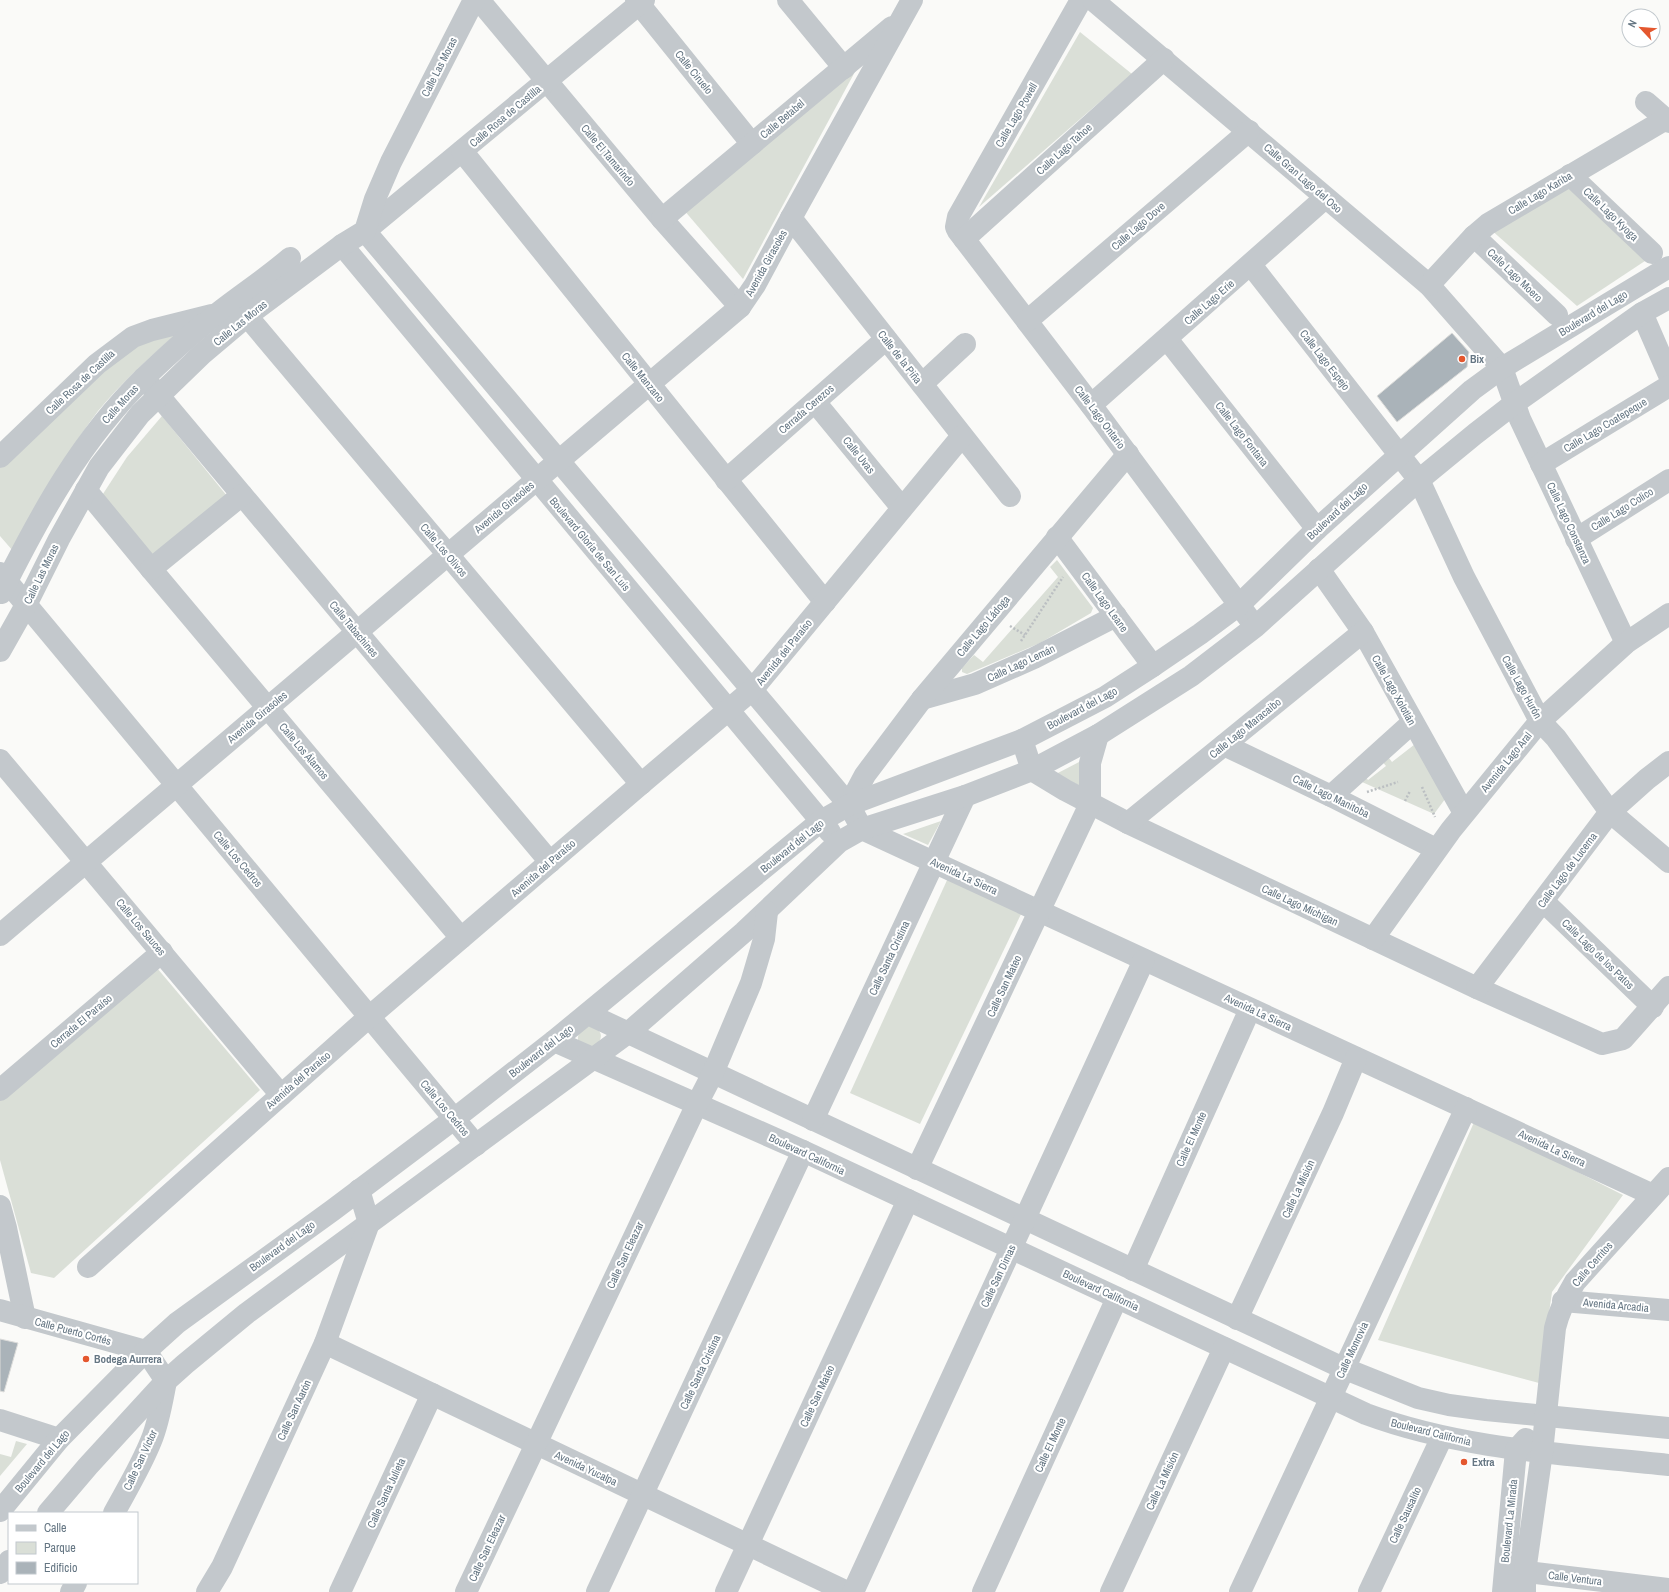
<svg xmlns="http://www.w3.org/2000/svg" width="1669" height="1592" font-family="'Archivo Narrow',sans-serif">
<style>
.green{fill:#dadfd7}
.building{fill:#aab3b9;stroke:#dcdcda}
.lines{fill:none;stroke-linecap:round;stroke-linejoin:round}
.path{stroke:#bbbfc2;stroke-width:2.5;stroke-dasharray:2 2;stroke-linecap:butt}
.minor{stroke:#c3c8cc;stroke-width:22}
.poi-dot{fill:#e4572e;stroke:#fff;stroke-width:1.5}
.labels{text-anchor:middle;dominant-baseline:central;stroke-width:4;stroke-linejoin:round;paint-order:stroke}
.street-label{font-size:11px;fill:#657683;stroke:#fff}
.poi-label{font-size:11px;font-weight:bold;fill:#657683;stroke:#fff;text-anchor:start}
</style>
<rect width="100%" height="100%" fill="#fafaf8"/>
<g class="green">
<polygon points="1080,32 1132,74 979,207"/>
<polygon points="863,57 743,279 683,209"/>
<polygon points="1569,180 1657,253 1577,306 1489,228"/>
<path d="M176 334C149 358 121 383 98 411 65 454 40 504 13 551L0 536V468L95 372 137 344Z"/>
<polygon points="162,416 227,496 153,556 101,497 127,457"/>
<polygon points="1057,560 1093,608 1091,613 1040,643 967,674 962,672 962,668 974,655 983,662 1058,577 1050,567"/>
<polygon points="1419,741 1451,791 1434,814 1353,778 1358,768 1368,780 1386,766 1376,754 1382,749 1392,762"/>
<polygon points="1081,761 1082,787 1056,774"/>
<polygon points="941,821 928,845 903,834"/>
<polygon points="948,878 1023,910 920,1124 850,1093"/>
<polygon points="157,968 260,1090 54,1278 31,1273 0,1160 0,1100"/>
<path d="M591 1026C605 1032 602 1038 595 1049L578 1041C577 1032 582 1028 591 1026Z"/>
<polygon points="1475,1120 1623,1195 1552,1292 1539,1383 1378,1340"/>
<polygon points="16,1441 27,1444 0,1476 0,1454 11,1457"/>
</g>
<g class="building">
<polygon points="1452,333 1469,352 1467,367 1397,422 1377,396"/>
<polygon points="0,1339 18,1343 4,1392 0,1391"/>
</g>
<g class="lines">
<g class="path">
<polyline points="1010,626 1025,635"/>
<polyline points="1021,641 1063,577"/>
<polyline points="1422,787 1435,817"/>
<polyline points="1367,792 1398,782"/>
<polyline points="1405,801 1410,791"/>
</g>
<g class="minor">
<polyline points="479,0 662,219 740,307"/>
<polyline points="636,0 752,144"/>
<polyline points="644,0 365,231 849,805 862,829 1653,1195"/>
<polyline points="788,0 844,68"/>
<polyline points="1081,0 958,217 956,227 958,231 1091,405 1248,617"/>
<polyline points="1093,0 1429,285 1502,368 1520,419 1626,643"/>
<polyline points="1646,102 1669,122"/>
<polyline points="462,151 825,602"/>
<polyline points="1570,175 1652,253"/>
<polyline points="791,218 1010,496"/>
<polyline points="662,219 892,27"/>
<polyline points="1474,236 1557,315"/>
<polyline points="964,239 1164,59"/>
<polyline points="342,245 830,832"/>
<polyline points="1251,265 1419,480 1464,577 1540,721 1556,738 1610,812 1669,862"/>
<polyline points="1429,285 1474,236 1488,224 1666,119"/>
<polyline points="1642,313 1669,375"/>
<polyline points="247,316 641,784"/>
<polyline points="1027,321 1249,131"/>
<polyline points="1167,339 1317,529"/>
<polyline points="144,378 550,862"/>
<polyline points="922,384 965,344"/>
<polyline points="815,402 902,508"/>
<polyline points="1091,405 1325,198"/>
<polyline points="0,457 97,364 133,337 152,330 212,315"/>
<polyline points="1541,464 1669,386"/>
<polyline points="726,480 886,339"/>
<polyline points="86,490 151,569 461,938"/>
<polyline points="1057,537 1153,666"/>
<polyline points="1576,539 1669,480"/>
<polyline points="151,569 242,495"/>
<polyline points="1319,569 1363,632 1464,813"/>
<polyline points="0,573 476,1145"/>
<path d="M1 593C40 515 81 439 145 377 168 355 192 333 218 313 242 294 267 278 290 258"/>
<polyline points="0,651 26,605 59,539 99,467 140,414 202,354 247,316 342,245 365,231 375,199 391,162 474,0"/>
<polyline points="922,699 975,684 1034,658 1116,616"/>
<polyline points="1022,740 1032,770 1065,790 1128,823 1477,988 1602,1044 1623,1039 1669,987"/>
<polyline points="1224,745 1331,796 1436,849"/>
<polyline points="0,760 281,1095"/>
<polyline points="1331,796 1412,723"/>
<polyline points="849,805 865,775 922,699 1128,454"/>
<polyline points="1128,823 1363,632"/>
<polyline points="1544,902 1653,1007"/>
<polyline points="0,935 740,307 755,285 791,218 912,0"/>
<polyline points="1373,939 1451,830 1540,721 1626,643 1669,614"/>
<polyline points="1477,988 1610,812 1647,779 1669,762"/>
<polyline points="588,1014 1343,1368 1418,1398 1449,1405 1486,1410 1669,1428"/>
<path d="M554 1041 803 1151 1366 1414C1463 1450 1567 1454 1669 1465"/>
<polyline points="0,1090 162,952"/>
<polyline points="813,1120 965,796"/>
<polyline points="917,1169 1090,804 1090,763 1098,735"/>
<polyline points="0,1206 6,1228 25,1318"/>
<polyline points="88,1267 369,1017 641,784 752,690 962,436"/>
<polyline points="1133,1270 1250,1009"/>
<polyline points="1563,1301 1669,1310"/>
<path d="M0 1310 146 1351 166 1381C162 1401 159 1422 151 1441 141 1466 127 1489 114 1513"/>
<polyline points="1237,1319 1333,1113 1356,1058"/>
<polyline points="325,1343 847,1592"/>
<polyline points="0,1420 59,1439"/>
<polyline points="0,1511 59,1439 146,1351 177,1323 333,1210 454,1119 554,1041 821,821 849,805 1022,740 1105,697 1153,666 1200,634 1239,605 1317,529 1472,390 1502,368 1669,267"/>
<polyline points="48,1513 88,1466 166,1381 185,1364 247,1313 628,1033 744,932 839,842 862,829 965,796 1032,770 1098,735 1191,676 1255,627 1419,480 1475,434 1515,403 1642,313 1669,298"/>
<polyline points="1511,1570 1669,1589"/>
<polyline points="0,1573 9,1561"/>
<polyline points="71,1592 76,1583"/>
<polyline points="207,1592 222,1567 325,1343 369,1223 359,1190"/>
<polyline points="340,1592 432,1394"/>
<polyline points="466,1592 697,1104 713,1073 751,983 764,939 767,912"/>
<polyline points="597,1592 803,1151"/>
<polyline points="726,1592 908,1200"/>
<polyline points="853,1592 1144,960"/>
<polyline points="983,1592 1117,1298"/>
<polyline points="1111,1592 1224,1348"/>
<polyline points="1240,1592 1466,1108"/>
<polyline points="1369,1592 1442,1437"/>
<polyline points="1503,1592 1516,1450 1526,1439"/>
<path d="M1525 1592V1572L1542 1452 1555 1328C1559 1311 1566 1297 1575 1282L1669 1178"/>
</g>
</g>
<g class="poi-dot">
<circle cx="1462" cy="359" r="4"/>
<circle cx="86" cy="1359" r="4"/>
<circle cx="1464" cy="1462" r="4"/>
</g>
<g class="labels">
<g class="street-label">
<text transform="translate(439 67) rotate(-63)">Calle Las Moras</text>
<text transform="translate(694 72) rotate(51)">Calle Ciruelo</text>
<text transform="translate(1016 115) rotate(-60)">Calle Lago Powell</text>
<text transform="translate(505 116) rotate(-40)">Calle Rosa de Castilla</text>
<text transform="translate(782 119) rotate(-40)">Calle Betabel</text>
<text transform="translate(1064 149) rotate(-42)">Calle Lago Tahoe</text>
<text transform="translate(608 155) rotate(50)">Calle El Tamarindo</text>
<text transform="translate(1303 178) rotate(41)">Calle Gran Lago del Oso</text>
<text transform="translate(1540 193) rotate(-31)">Calle Lago Kariba</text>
<text transform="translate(1611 214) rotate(44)">Calle Lago Kyoga</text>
<text transform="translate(1138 226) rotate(-41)">Calle Lago Dove</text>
<text transform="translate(766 263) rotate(-61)">Avenida Girasoles</text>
<text transform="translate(1515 275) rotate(44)">Calle Lago Moero</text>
<text transform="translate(1209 302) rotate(-41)">Calle Lago Erie</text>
<text transform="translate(1593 313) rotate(-31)">Boulevard del Lago</text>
<text transform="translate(240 323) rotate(-39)">Calle Las Moras</text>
<text transform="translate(900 357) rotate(52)">Calle de la Piña</text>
<text transform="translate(1325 360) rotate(52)">Calle Lago Espejo</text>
<text transform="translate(643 377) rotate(51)">Calle Manzano</text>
<text transform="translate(80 382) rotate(-43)">Calle Rosa de Castilla</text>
<text transform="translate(120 404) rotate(-48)">Calle Moras</text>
<text transform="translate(806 409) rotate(-41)">Cerrada Cerezos</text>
<text transform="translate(1100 417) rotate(53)">Calle Lago Ontario</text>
<text transform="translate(1605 425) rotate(-31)">Calle Lago Coatepeque</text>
<text transform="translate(1242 434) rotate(52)">Calle Lago Fontana</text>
<text transform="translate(859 455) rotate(51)">Calle Uvas</text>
<text transform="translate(504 507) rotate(-40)">Avenida Girasoles</text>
<text transform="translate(1622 509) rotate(-32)">Calle Lago Colico</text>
<text transform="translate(1337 511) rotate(-43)">Boulevard del Lago</text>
<text transform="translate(1569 523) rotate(65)">Calle Lago Constanza</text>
<text transform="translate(590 544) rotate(50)">Boulevard Gloria de San Luis</text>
<text transform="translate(444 550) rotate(50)">Calle Los Olivos</text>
<text transform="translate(41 574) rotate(-64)">Calle Las Moras</text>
<text transform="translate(1105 602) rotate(54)">Calle Lago Leane</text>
<text transform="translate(983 626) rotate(-50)">Calle Lago Ládoga</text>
<text transform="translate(354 629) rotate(50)">Calle Tabachines</text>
<text transform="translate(784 652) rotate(-51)">Avenida del Paraíso</text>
<text transform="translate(1021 663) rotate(-25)">Calle Lago Lemán</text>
<text transform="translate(1522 687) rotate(61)">Calle Lago Hurón</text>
<text transform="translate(1394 690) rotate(61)">Calle Lago Xolotlán</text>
<text transform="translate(1082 708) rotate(-28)">Boulevard del Lago</text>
<text transform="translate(257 717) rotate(-40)">Avenida Girasoles</text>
<text transform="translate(1245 728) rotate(-39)">Calle Lago Maracaibo</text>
<text transform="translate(304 751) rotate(50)">Calle Los Álamos</text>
<text transform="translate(1506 762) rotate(-51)">Avenida Lago Aral</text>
<text transform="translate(1331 796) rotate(26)">Calle Lago Manitoba</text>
<text transform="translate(792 846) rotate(-39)">Boulevard del Lago</text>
<text transform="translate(238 859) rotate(50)">Calle Los Cedros</text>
<text transform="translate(543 868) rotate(-41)">Avenida del Paraíso</text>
<text transform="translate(1567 870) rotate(-53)">Calle Lago de Lucerna</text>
<text transform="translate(964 876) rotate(25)">Avenida La Sierra</text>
<text transform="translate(1300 905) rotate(25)">Calle Lago Míchigan</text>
<text transform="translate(141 927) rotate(50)">Calle Los Sauces</text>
<text transform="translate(1598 954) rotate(44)">Calle Lago de los Patos</text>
<text transform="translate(889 958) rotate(-65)">Calle Santa Cristina</text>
<text transform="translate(1004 986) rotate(-65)">Calle San Mateo</text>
<text transform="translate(1258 1012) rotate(25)">Avenida La Sierra</text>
<text transform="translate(81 1021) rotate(-40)">Cerrada El Paraíso</text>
<text transform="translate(541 1051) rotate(-38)">Boulevard del Lago</text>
<text transform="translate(298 1080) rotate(-41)">Avenida del Paraíso</text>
<text transform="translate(445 1108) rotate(50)">Calle Los Cedros</text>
<text transform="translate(1191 1139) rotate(-66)">Calle El Monte</text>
<text transform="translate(1552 1148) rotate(25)">Avenida La Sierra</text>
<text transform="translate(807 1154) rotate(25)">Boulevard California</text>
<text transform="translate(1298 1189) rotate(-65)">Calle La Misión</text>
<text transform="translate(282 1246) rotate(-36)">Boulevard del Lago</text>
<text transform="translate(625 1255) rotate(-65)">Calle San Eleazar</text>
<text transform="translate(1592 1264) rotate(-49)">Calle Cerritos</text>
<text transform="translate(998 1276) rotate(-65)">Calle San Dimas</text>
<text transform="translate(1101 1290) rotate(25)">Boulevard California</text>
<text transform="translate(1616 1305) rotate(5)">Avenida Arcadia</text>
<text transform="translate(73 1331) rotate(15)">Calle Puerto Cortés</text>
<text transform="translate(1352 1350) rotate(-65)">Calle Monrovia</text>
<text transform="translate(700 1372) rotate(-65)">Calle Santa Cristina</text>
<text transform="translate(817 1396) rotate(-65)">Calle San Mateo</text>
<text transform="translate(294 1410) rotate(-65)">Calle San Aarón</text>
<text transform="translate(1431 1432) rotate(14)">Boulevard California</text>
<text transform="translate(1050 1445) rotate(-65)">Calle El Monte</text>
<text transform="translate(140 1460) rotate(-65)">Calle San Víctor</text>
<text transform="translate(42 1461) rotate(-50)">Boulevard del Lago</text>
<text transform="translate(586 1468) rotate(25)">Avenida Yucalpa</text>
<text transform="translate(1162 1481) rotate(-65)">Calle La Misión</text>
<text transform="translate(386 1493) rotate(-65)">Calle Santa Julieta</text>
<text transform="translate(1405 1515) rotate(-65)">Calle Sausalito</text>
<text transform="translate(1509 1521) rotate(-84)">Boulevard La Mirada</text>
<text transform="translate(487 1548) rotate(-65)">Calle San Eleazar</text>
<text transform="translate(1575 1578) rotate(7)">Calle Ventura</text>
</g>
<g class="poi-label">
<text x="1470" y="359">Bix</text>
<text x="94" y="1359">Bodega Aurrera</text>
<text x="1472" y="1462">Extra</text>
</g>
</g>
<rect x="8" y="1512" width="130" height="72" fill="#ffffff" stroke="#c1c8cd"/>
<rect x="16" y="1525" width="20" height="6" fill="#c3c8cc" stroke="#c1c8cd"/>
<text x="44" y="1532" font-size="12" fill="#657683">Calle</text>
<rect x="16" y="1542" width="20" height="12" fill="#dadfd7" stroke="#c1c8cd"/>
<text x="44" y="1552" font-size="12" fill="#657683">Parque</text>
<rect x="16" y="1562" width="20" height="12" fill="#aab3b9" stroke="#c1c8cd"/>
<text x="44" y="1572" font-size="12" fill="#657683">Edificio</text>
<g transform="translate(1641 28) rotate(296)"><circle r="19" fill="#ffffff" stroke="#c1c8cd"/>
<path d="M0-3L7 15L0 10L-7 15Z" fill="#e4572e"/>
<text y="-6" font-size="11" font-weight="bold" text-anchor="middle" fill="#657683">N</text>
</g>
</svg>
